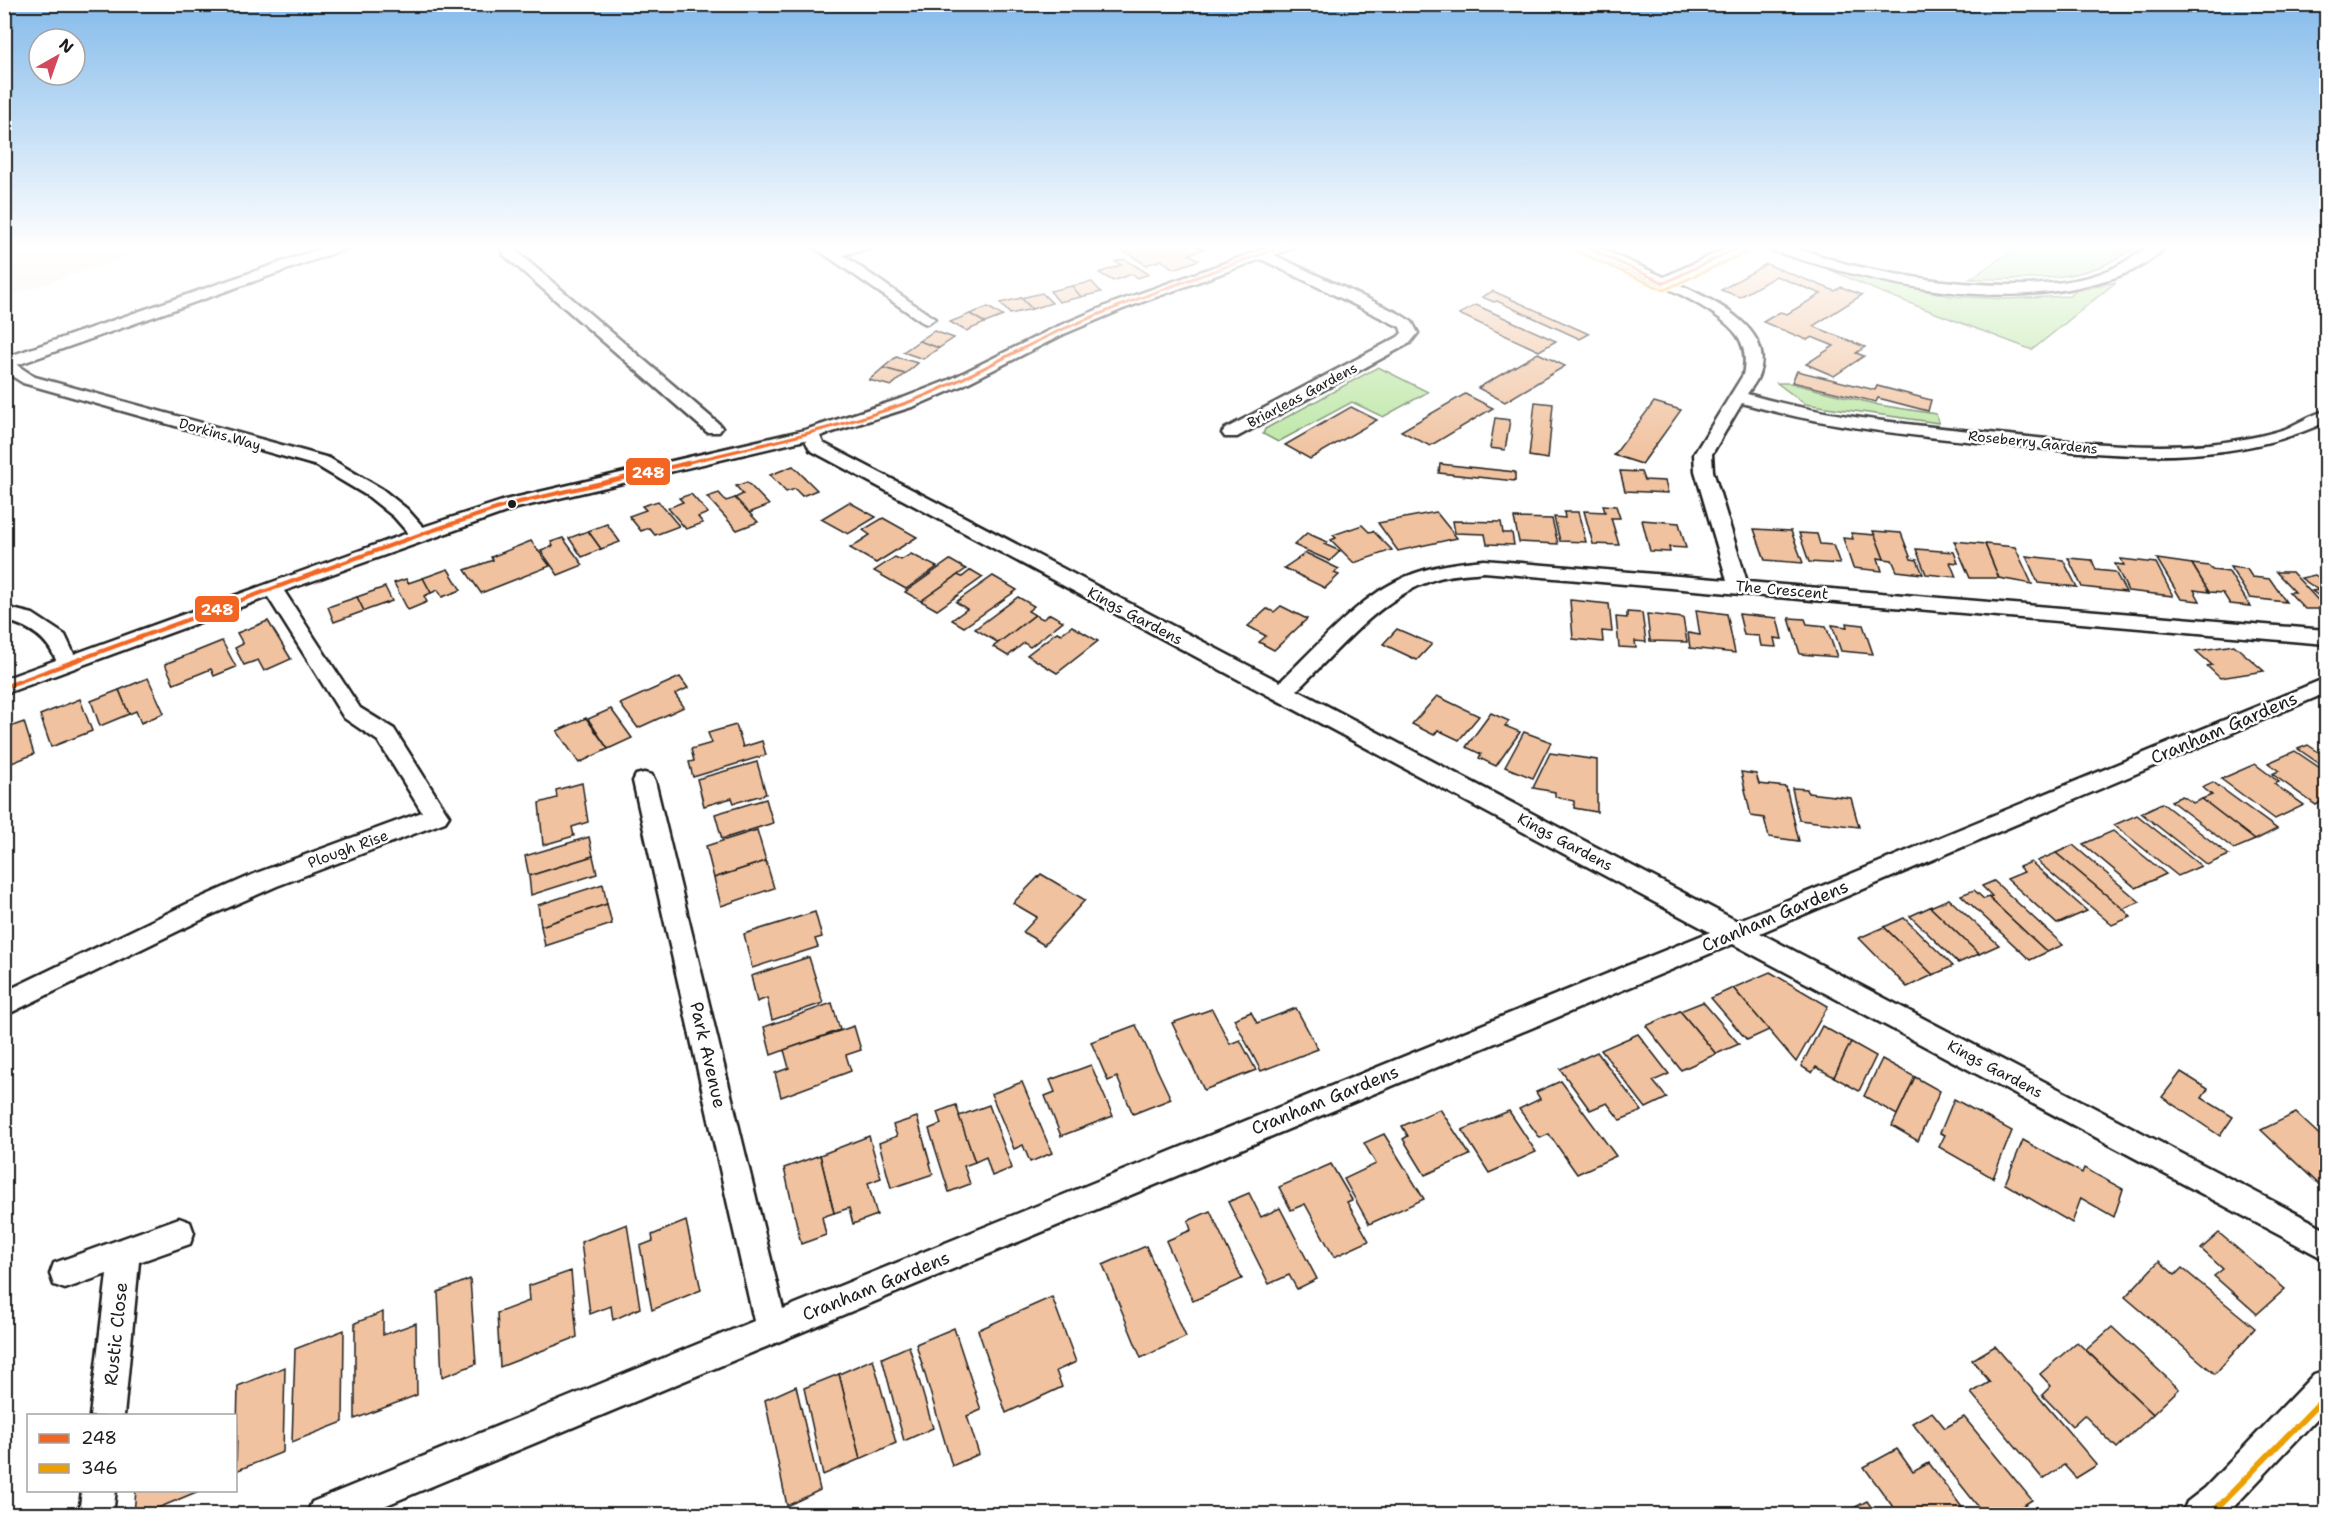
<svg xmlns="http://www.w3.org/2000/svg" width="2331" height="1519" font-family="'Shantell Sans',sans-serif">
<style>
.built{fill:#faede2}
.green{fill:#bbe6a3;stroke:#6c8160;stroke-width:1.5}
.building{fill:#f0c29f;stroke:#1c1c1c;stroke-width:1.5}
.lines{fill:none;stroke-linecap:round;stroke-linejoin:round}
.minor-casing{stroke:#1c1c1c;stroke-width:5}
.minor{fill:#fff;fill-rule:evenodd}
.bus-1-far1-casing{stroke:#fff;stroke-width:6}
.bus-1-casing{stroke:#fff;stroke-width:8}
.bus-2-far1-casing{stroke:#fff;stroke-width:6}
.bus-2-casing{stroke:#fff;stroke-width:10}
.bus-1-far1{stroke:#f26522;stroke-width:3}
.bus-1{stroke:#f26522;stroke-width:4}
.bus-2-far1{stroke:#ec9f01;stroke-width:3}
.bus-2{stroke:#ec9f01;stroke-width:6}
.bus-dot{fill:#1c1c1c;stroke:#fff;stroke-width:2}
.labels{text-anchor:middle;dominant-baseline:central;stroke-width:5;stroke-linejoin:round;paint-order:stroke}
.far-street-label{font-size:14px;fill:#1c1c1c;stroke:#fff}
.street-label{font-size:15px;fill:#1c1c1c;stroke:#fff}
.near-street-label{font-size:18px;fill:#1c1c1c;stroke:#fff}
.line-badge{stroke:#fff;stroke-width:2}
.badge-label{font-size:16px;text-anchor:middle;font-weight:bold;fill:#fff}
</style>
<rect width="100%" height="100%" fill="#fff"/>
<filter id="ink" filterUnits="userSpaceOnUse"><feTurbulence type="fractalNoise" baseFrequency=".0167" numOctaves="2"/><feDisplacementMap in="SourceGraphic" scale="12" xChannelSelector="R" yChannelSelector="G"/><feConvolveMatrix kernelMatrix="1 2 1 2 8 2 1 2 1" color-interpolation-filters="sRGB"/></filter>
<g filter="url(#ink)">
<polygon class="built" points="4,245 164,245 5,297"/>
<g class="green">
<path d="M2020 245H2140C2127 252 2113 262 2099 267 2059 282 2012 279 1970 279Z"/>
<polygon points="1824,267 1951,296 2006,299 2070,296 2075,291 2116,282 2032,350 1878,291"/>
<polygon points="1378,367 1428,392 1383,417 1352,402 1278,442 1263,434 1265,429"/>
<polygon points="1777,383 1790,383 1879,405 1936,414 1939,423 1805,404"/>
</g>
<g class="building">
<polygon points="1119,245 1196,245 1204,249 1189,254 1199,260 1174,269 1161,260 1146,265 1116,246"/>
<polygon points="1124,259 1149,274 1138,278 1132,274 1113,281 1099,273 1121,265 1115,262"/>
<polygon points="1766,264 1835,291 1841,287 1862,295 1813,326 1865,347 1856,353 1864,356 1834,376 1806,364 1834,346 1812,337 1807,340 1763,322 1780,312 1787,314 1821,294 1776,276 1740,297 1721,290"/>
<polygon points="1092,282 1101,292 1081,297 1072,286"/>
<polygon points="1072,286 1081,297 1059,302 1050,291"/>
<polygon points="1493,291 1589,334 1580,339 1497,301 1494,302 1482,297"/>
<polygon points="1042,293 1052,303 1032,309 1021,298"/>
<polygon points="1021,298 1032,309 1010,314 1000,303"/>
<polygon points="1476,305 1556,341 1539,351 1459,314"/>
<polygon points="988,307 1003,316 985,323 970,314"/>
<polygon points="970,314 985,323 966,331 950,322"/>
<polygon points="934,331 954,338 939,348 919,341"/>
<polygon points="919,341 939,348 923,359 903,352"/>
<polygon points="1538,353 1565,366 1505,402 1478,388"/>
<polygon points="896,357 918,363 905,374 883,368"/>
<polygon points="883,368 905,374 891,386 869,380"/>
<polygon points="1797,371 1875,390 1877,386 1931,400 1928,411 1878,398 1876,402 1792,382"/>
<polygon points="1465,394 1493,408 1430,446 1401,431"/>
<polygon points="1535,402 1553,404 1548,459 1529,456"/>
<polygon points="1654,402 1681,410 1642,464 1614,455"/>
<polygon points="1351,407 1377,420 1310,459 1285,445"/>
<polygon points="1495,418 1510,420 1505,450 1490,448"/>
<polygon points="1440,464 1515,472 1515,481 1439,473"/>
<polygon points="793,466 817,490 802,496 795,489 786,492 770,475"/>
<polygon points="1620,471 1641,472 1644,480 1665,481 1668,493 1625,491"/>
<polygon points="747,482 769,505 749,513 735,498 743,494 736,486"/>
<polygon points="719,493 726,501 735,498 758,522 737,530 707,497"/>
<polygon points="691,494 708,513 698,517 703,523 686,529 668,508 683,502 679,498"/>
<polygon points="658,501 679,526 655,535 649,528 641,531 629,516 646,510 642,506"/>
<polygon points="849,502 876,517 848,534 821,519"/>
<polygon points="1603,505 1616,506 1620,518 1611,518 1619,545 1593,544 1584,511 1605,512"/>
<polygon points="1436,512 1457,538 1398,551 1378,523"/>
<polygon points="1564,512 1578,512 1586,542 1560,541 1554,517 1565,518"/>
<polygon points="883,518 917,537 876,563 850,548 870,535 863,530"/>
<polygon points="1514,518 1552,519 1558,544 1519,542"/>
<polygon points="1642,520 1679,523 1686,548 1669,547 1670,552 1650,551"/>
<polygon points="1453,521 1501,522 1503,533 1512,533 1514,545 1487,544 1485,534 1455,533"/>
<polygon points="607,524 620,542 601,549 588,531"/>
<polygon points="1362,525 1369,532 1373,531 1392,550 1354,563 1331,540 1336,538 1333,535"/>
<polygon points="1754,529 1791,531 1803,563 1765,560"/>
<polygon points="588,531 601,549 582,557 569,538"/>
<polygon points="1873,531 1901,533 1911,559 1917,560 1923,574 1897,571 1892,560 1884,559"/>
<polygon points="1307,533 1327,542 1324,544 1340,551 1330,561 1294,545"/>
<polygon points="1799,533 1817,534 1820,544 1833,545 1840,564 1809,562"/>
<polygon points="1851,533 1875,535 1884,559 1878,558 1882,571 1853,568 1843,538 1853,539"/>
<polygon points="563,538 583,565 558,575 541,551 553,546 551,542"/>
<polygon points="531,541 550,566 481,593 465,570 493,560 491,557"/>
<polygon points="1954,541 1985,544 1999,578 1970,578"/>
<polygon points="1985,544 2015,547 2032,584 1999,578"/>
<polygon points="1916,549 1954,552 1958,563 1950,562 1956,577 1926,574"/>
<polygon points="1306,553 1339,569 1334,573 1339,575 1325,588 1284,568"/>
<polygon points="911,554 937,567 906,589 874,571 895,557 901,560"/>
<polygon points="2026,556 2063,560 2077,587 2038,583"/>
<polygon points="2068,558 2092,560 2096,570 2115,572 2126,592 2082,587"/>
<polygon points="2121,559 2156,563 2173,596 2128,591 2115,564 2124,565"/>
<polygon points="2157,559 2192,564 2209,592 2194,590 2200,601 2181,599"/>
<polygon points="950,560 966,569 921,601 905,592"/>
<polygon points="2192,564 2209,566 2212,570 2229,572 2250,606 2230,604 2223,593 2209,592"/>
<polygon points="2230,567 2247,569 2252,577 2270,579 2286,602 2250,598"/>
<polygon points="448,569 461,590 442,597 438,590 431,593 423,578"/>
<polygon points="971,570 983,577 937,610 921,601 958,575 962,577"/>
<polygon points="2276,572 2292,572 2326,609 2305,609 2289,592 2295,592"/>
<polygon points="2315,575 2326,583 2326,601 2312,591 2318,590 2301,578"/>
<polygon points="993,576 1017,590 964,627 952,620 967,609 956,602"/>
<polygon points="423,578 431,593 424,596 427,602 408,610 394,583 406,579 408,583"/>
<polygon points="385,587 392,601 364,611 357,597"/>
<polygon points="357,597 364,611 334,622 328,607"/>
<polygon points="1018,597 1034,606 1028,611 1035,615 999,643 975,629"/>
<polygon points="1570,600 1609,604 1612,632 1602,631 1603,642 1573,639"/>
<polygon points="1281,606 1307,619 1274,650 1259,642 1266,636 1248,626 1267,609 1274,612"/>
<polygon points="1696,610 1727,614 1735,653 1690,648 1688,633 1700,635"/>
<polygon points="1627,612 1642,613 1646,642 1635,641 1636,648 1619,647 1616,617 1627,618"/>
<polygon points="1050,614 1063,621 1030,647 1024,643 1008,656 993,647 1035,615 1043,619"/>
<polygon points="1647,614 1683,618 1687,642 1650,641"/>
<polygon points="1739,614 1777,618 1782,639 1774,638 1776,647 1761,646 1759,636 1744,635"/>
<polygon points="1789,618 1805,619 1807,624 1826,626 1837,657 1800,654"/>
<polygon points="268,621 291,659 264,671 258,660 244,665 235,648 243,644 237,633"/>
<polygon points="1846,623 1863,625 1873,654 1841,651 1832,625 1847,627"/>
<polygon points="1072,626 1098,641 1057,673 1027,655 1057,632 1061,634"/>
<polygon points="1397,629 1432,644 1417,660 1383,644"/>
<polygon points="222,641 236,667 214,676 211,669 174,684 165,664"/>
<polygon points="2234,645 2264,671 2220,678 2207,666 2212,665 2196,651"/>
<polygon points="680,677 688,688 675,694 684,707 638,728 620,704"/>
<polygon points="148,678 164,713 141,723 136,711 129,714 119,690"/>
<polygon points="119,690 129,714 100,726 91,701"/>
<polygon points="1437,696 1479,716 1459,740 1438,730 1434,735 1412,724"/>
<polygon points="80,699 92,731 51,747 40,715"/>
<polygon points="611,709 632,738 608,749 588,719"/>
<polygon points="1491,713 1509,721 1505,726 1520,732 1496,766 1479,758 1481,754 1466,747"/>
<polygon points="586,718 608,749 579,763 557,731"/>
<polygon points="24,722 34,754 7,765 4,729"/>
<polygon points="736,725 743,747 762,741 766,755 693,777 689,762 694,761 691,749 712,743 708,733"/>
<polygon points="1524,732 1551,742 1533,778 1505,767"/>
<polygon points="2308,745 2323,755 2326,754 2326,768 2298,749"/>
<polygon points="2295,751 2326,772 2321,774 2326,778 2326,799 2316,805 2272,774 2279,771 2268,763"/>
<polygon points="1550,753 1597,760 1597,812 1574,808 1574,801 1555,797 1555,792 1533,788"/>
<polygon points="757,762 766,794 734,803 732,798 704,806 697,779"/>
<polygon points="2255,764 2279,782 2274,784 2304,805 2275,819 2221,779"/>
<polygon points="1741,772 1756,774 1759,784 1786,787 1799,841 1769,837 1764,818 1751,816"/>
<polygon points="2213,782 2277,829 2255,840 2202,799 2212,795 2202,787"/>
<polygon points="582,783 588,822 572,827 574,836 543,845 539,803 557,798 556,790"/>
<polygon points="1792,788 1807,789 1808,793 1851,798 1859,827 1799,820"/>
<polygon points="2182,796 2193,803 2202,799 2255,840 2234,849 2171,801"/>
<polygon points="766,799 773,823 722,839 715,814"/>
<polygon points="2162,803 2229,855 2207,865 2141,813"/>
<polygon points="2137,815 2201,866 2178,876 2114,825"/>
<polygon points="757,830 766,861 714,878 706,846"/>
<polygon points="2113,831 2166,874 2136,888 2083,844"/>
<polygon points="589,837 593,856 529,876 525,856"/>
<polygon points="2073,845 2140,902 2123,909 2056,853"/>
<polygon points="2056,853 2123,909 2131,917 2112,925 2037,861"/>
<polygon points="593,856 597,874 531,895 529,876"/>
<polygon points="766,861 774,888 721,906 714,878"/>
<polygon points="2031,862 2087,911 2057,924 2007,879 2024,872 2019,867"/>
<polygon points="1041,874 1085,900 1044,945 1023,932 1037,917 1013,903"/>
<polygon points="1994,881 2063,945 2047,952 1988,897 1992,896 1982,886"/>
<polygon points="603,884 607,904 541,926 538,905"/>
<polygon points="1974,890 1984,899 1988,897 2047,952 2030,960 1961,895"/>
<polygon points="1949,899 1999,945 1979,954 1930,907"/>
<polygon points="607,904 612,924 545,946 541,926"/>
<polygon points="1930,907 1979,954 1958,963 1910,916"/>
<polygon points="815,912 822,937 815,939 818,947 752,968 744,934"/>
<polygon points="1904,918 1953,966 1933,975 1884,927"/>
<polygon points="1884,927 1933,975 1907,987 1859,938"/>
<polygon points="809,957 823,1003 772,1020 767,998 757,1002 751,976"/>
<polygon points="1770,972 1828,1006 1796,1062 1733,988"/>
<polygon points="1733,988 1769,1030 1747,1040 1711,998"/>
<polygon points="1703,1002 1739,1044 1716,1054 1680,1011"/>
<polygon points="832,1003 840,1030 771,1055 764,1027"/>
<polygon points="1296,1008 1318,1049 1261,1071 1234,1019 1251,1012 1257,1023"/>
<polygon points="1212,1009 1230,1044 1240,1040 1256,1070 1204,1090 1172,1023"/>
<polygon points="1680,1011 1716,1054 1681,1070 1646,1026"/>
<polygon points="1136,1025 1171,1099 1133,1114 1117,1077 1108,1081 1091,1042"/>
<polygon points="854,1026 861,1050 846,1055 851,1071 781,1097 775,1073 789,1068 784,1050"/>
<polygon points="1822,1026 1851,1042 1834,1077 1816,1067 1812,1073 1801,1066"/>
<polygon points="1638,1034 1669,1074 1653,1081 1667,1098 1646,1108 1601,1050"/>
<polygon points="1851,1042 1876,1056 1859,1091 1834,1077"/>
<polygon points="1597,1052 1642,1111 1620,1120 1607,1103 1590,1110 1560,1069"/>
<polygon points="1882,1059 1915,1077 1897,1115 1864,1096"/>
<polygon points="1091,1065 1113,1116 1061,1136 1045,1096 1055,1092 1050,1080"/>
<polygon points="2181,1072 2208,1089 2202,1098 2233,1117 2220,1136 2162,1097"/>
<polygon points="1915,1077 1940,1091 1918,1141 1892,1126"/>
<polygon points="1561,1081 1616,1156 1577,1174 1549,1134 1540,1138 1519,1109 1540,1099 1536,1092"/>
<polygon points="1022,1082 1052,1153 1030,1162 1023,1145 1014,1149 991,1094"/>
<polygon points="1954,1099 2012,1131 1993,1178 1939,1147 1945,1135 1940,1133"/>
<polygon points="956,1105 975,1162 964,1166 970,1184 949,1192 929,1129 941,1124 937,1112"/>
<polygon points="989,1105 1012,1168 992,1176 986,1157 975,1162 959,1116"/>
<polygon points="1440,1109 1470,1155 1425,1175 1403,1139 1408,1136 1402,1126"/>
<polygon points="1509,1111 1536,1152 1489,1173 1462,1130"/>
<polygon points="2296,1113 2326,1141 2326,1191 2261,1130"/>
<polygon points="917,1117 933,1174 891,1188 879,1143 897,1136 893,1125"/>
<polygon points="1384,1134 1424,1199 1369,1224 1344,1179 1376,1164 1364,1143"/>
<polygon points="869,1136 881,1178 868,1183 877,1215 853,1224 849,1208 834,1213 820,1155"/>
<polygon points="2023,1140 2082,1173 2084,1168 2123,1189 2114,1217 2081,1198 2072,1223 2005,1184"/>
<polygon points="820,1155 834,1213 822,1217 826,1235 801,1244 784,1168"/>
<polygon points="1331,1164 1352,1200 1347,1202 1369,1241 1334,1257 1305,1204 1291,1210 1279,1187"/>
<polygon points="1249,1193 1261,1217 1280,1208 1317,1279 1297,1289 1289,1275 1269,1284 1228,1202"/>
<polygon points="1210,1211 1242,1279 1193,1301 1166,1241 1191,1230 1188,1221"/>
<polygon points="686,1221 701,1290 652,1310 640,1246 653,1241 652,1235"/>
<polygon points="627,1224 640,1308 613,1320 611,1306 590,1314 581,1242"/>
<polygon points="2219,1233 2285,1289 2257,1314 2214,1276 2223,1269 2201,1249"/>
<polygon points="1146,1246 1186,1337 1141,1358 1103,1265"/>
<polygon points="2159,1261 2175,1275 2182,1268 2255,1328 2215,1374 2125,1297"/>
<polygon points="571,1271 577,1337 500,1367 497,1313 529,1301 528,1286"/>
<polygon points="470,1279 476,1364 442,1377 438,1292"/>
<polygon points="1052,1297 1076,1362 1056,1371 1062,1387 1006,1413 978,1330"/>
<polygon points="383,1312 383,1335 416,1323 417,1395 355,1419 355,1323"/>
<polygon points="2112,1327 2179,1389 2153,1414 2086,1350"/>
<polygon points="954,1328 981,1410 967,1416 979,1454 952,1466 916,1344"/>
<polygon points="344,1330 343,1422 292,1442 295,1349"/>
<polygon points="2077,1342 2153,1414 2117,1448 2084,1415 2072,1426 2042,1395 2051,1386 2040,1374"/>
<polygon points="909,1346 933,1428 904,1441 882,1358"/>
<polygon points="1995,1346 2097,1465 2076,1478 2064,1465 2043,1479 1971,1393 1990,1382 1972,1360"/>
<polygon points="873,1359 896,1443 860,1459 839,1374"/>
<polygon points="285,1367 283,1452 236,1471 238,1386"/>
<polygon points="839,1374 860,1459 823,1475 804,1388"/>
<polygon points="796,1386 820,1490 787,1506 765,1400"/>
<polygon points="1932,1412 1945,1428 1964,1417 2032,1500 2009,1514 1984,1514 1912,1423"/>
<polygon points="1897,1449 1913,1472 1929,1463 1967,1514 1898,1514 1864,1467"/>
<polygon points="136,1490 201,1490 144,1514 134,1514"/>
<polygon points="1867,1501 1876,1514 1842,1514"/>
</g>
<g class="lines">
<g class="minor-casing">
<g id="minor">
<path d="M331 245H350L348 248 17 365 35 377 329 458 382 489 407 509 423 527 505 500 805 430 903 398 949 380 1054 328 1113 303 1275 245H1294L1292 248 1274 255 1398 313 1412 322 1418 333 1410 343 1237 437H1225L1222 433 1225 429 1398 337 1402 333 1400 327 1261 259 1123 309 1064 334 961 386 915 406 820 436 823 443 1280 682C1312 651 1356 601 1395 582 1423 567 1453 563 1484 560L1727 580 1695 471 1694 454 1743 375C1746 361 1746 348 1737 335 1713 301 1617 267 1576 248L1574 245H1592L1664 277 1734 245H1751L1749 248 1676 283C1708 298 1776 327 1759 374 1757 381 1751 388 1747 394 1830 418 1914 425 1999 434 2069 441 2139 450 2209 444 2234 441 2261 437 2285 429 2299 423 2312 414 2326 411V422C2222 470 2109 455 1999 444 1912 436 1827 427 1742 403L1712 454 1713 471 1747 582 2326 630V644L1484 572C1467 574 1450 574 1433 580 1378 599 1338 651 1297 690L1737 921 2326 678V693L1760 933 2326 1229V1260L1733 944 365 1514H307L312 1502 754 1321 633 781 636 775 644 773 652 775 655 781 783 1309 1710 932 810 450 805 440 517 508 284 591 360 708 394 729 445 810 449 816 445 822 277 886 209 916 4 1016V992L191 902 259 872 422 812 378 741 344 718 268 597 4 694V679L56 660C47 637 28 626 4 620V607L33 614 65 635 74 654 408 533 394 517 369 497 317 466 23 383 4 371V358Z"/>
<polygon points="501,245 515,245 516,251 719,424 722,428 719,432 707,432 504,255"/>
<polygon points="811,245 827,245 833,249 850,245 872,245 870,248 843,255 935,319 927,324 922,322"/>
<path d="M1762 245C1791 242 1822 258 1851 265 1903 277 1956 285 2010 285 2043 285 2078 283 2109 270 2130 262 2144 243 2166 245 2151 265 2123 276 2099 282 1990 313 1869 282 1764 248Z"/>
<polygon points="179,1218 190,1222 194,1233 190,1244 139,1262 124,1416 90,1416 107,1274 65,1289 54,1285 50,1274 54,1263"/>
<polygon points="2326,1370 2326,1409 2229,1512 2226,1514 2182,1514 2187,1502 2205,1488 2314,1374"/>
<polygon points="82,1490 116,1490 113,1514 79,1514"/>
</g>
</g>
<use href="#minor" class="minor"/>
<g class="bus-1-far1-casing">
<g id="bus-1-far1">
<polyline points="1581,245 1664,283"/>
<polyline points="1664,283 1744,245"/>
<path d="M681 464C758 446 835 429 909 402 962 382 1010 353 1061 330 1135 298 1211 272 1287 245"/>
</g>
</g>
<g class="bus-1-casing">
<polyline id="bus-1" points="4,687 419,535 511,504 688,463"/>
</g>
<g class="bus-2-far1-casing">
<polyline id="bus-2-far1" points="1578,252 1664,290 1747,252"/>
</g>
<g class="bus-2-casing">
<polyline id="bus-2" points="2211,1514 2326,1396"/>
</g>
<use href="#bus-1-far1" class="bus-1-far1"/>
<use href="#bus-1" class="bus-1"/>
<use href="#bus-2-far1" class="bus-2-far1"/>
<use href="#bus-2" class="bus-2"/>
</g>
</g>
<linearGradient id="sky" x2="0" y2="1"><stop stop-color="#85bbeb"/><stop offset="0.54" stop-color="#fff"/><stop offset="1" stop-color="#fff" stop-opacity="0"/></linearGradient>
<rect width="2331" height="457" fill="url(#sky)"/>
<circle class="bus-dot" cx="512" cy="504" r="5"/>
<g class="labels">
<g class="far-street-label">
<text transform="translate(1302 395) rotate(-28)">Briarleas Gardens</text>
<text transform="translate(220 434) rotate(16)">Dorkins Way</text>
<text transform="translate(2033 442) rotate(6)">Roseberry Gardens</text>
</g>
<g class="street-label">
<text transform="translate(1782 590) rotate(5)">The Crescent</text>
<text transform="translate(1135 616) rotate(28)">Kings Gardens</text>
<text transform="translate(1565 842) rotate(28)">Kings Gardens</text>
<text transform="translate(348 849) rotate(-20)">Plough Rise</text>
<text transform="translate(1995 1069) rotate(28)">Kings Gardens</text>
</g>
<g class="near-street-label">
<text transform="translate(2224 728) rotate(-23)">Cranham Gardens</text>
<text transform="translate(1775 916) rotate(-23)">Cranham Gardens</text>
<text transform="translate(708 1055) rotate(77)">Park Avenue</text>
<text transform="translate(1325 1100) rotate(-22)">Cranham Gardens</text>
<text transform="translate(876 1286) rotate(-22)">Cranham Gardens</text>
<text transform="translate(116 1334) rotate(-84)">Rustic Close</text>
</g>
</g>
<g class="line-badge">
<rect x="625" y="457" width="46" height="29" rx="6" fill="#f26522"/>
<rect x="194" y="595" width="46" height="28" rx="6" fill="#f26522"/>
</g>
<g class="badge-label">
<text x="648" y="478">248</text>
<text x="217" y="615">248</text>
</g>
<rect width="2331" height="1519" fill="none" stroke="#fff" stroke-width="24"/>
<rect x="12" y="12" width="2307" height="1495" fill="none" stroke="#1c1c1c" stroke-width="2" filter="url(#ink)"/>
<rect x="27" y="1414" width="210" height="78" fill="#ffffff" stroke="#a4a4a4" stroke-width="1.5"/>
<rect x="39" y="1434" width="30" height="9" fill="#f26522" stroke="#a4a4a4" stroke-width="1.5"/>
<text x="81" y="1444" font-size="18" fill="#1c1c1c">248</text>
<rect x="39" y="1464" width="30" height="9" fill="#ec9f01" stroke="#a4a4a4" stroke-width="1.5"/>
<text x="81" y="1474" font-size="18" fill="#1c1c1c">346</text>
<g transform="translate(57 57) rotate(40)"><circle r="28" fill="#ffffff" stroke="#a4a4a4" stroke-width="1.5"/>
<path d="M0-4.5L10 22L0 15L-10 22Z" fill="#d1495b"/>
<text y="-9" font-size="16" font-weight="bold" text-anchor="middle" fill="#1c1c1c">N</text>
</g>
</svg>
